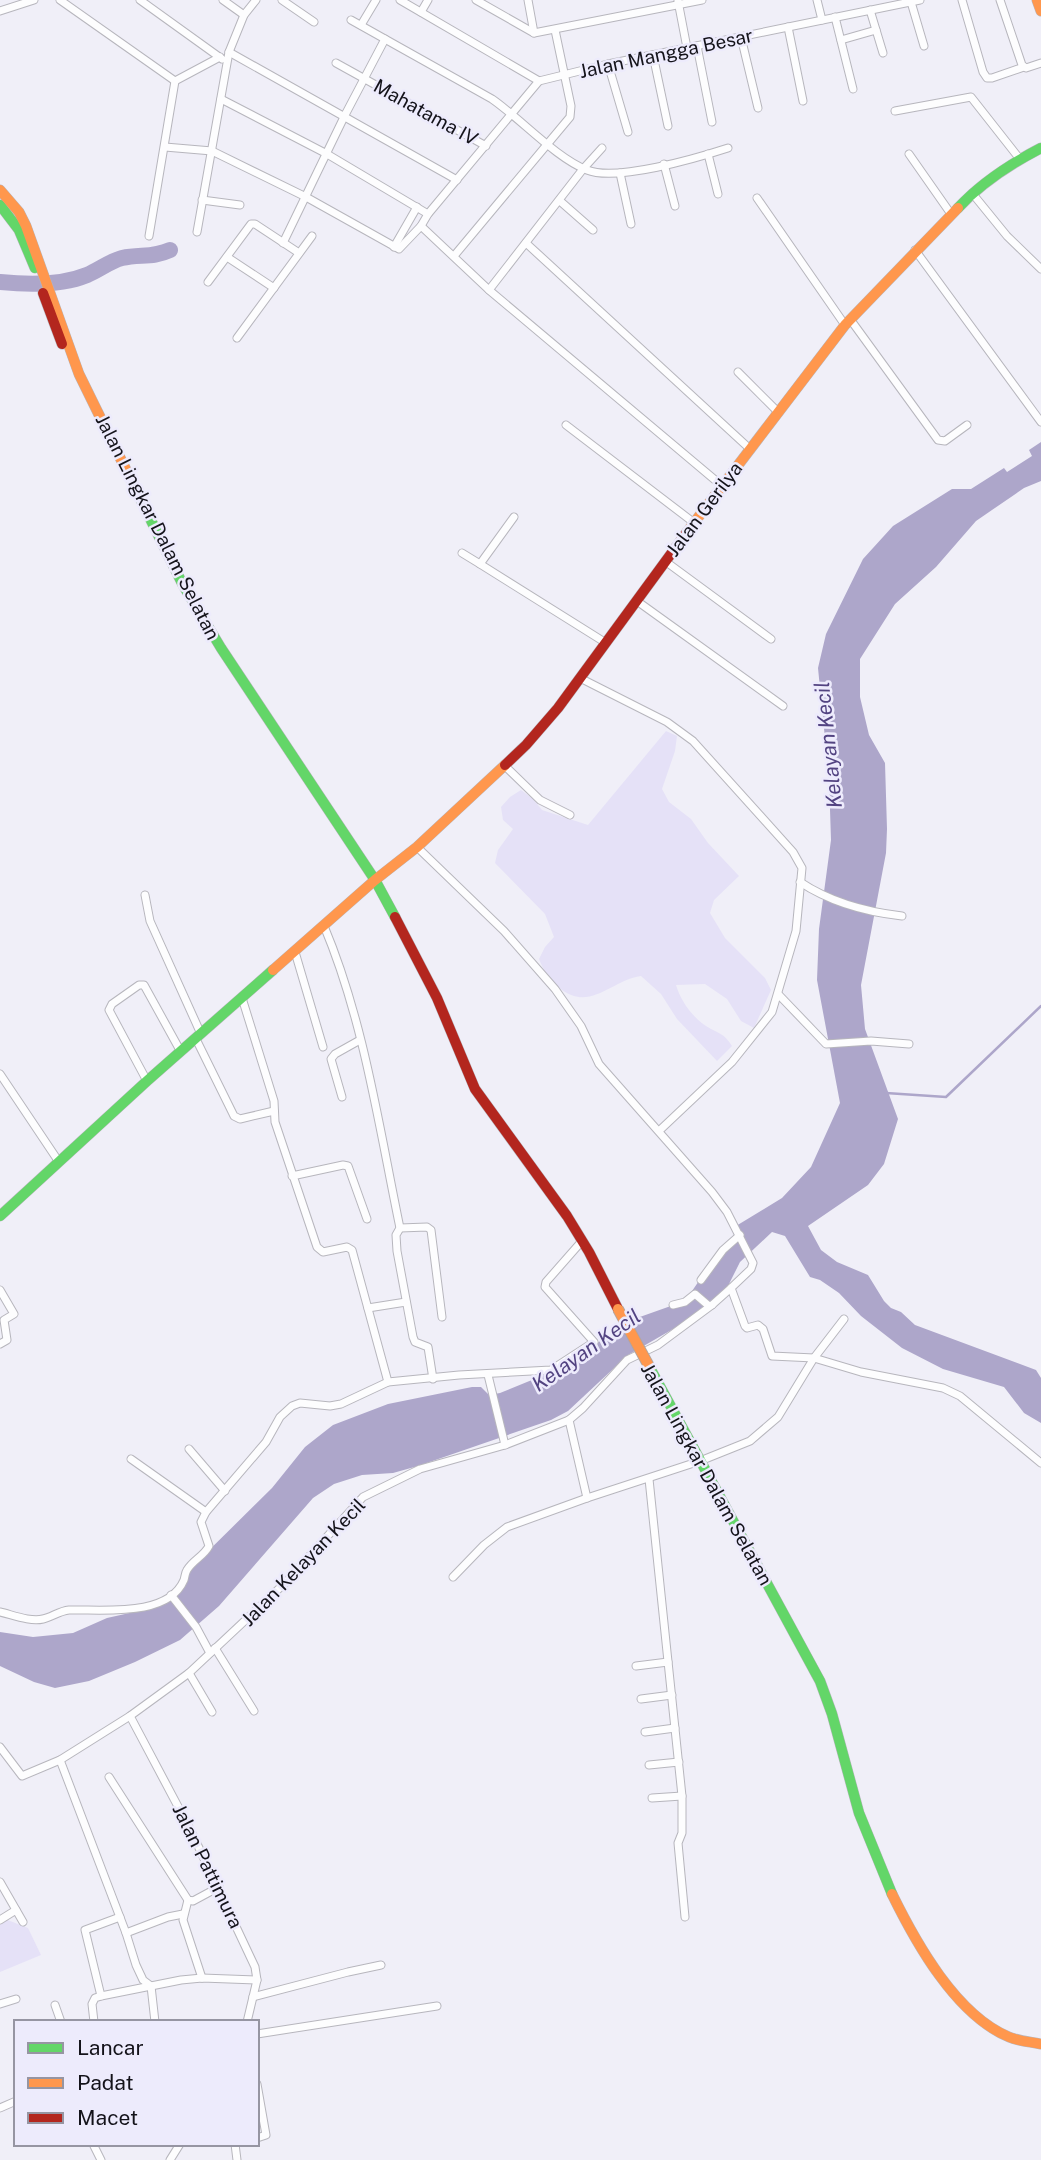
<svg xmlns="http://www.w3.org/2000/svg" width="1041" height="2160" font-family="'Public Sans',sans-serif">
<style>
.green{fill:#e5e1f7}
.water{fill:#ada6ca}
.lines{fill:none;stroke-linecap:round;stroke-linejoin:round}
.stream{stroke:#ada6ca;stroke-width:2.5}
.river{stroke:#ada6ca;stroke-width:16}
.street-casing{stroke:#b7b6bd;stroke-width:9}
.fast-casing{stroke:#b7b6bd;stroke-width:11}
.slow-casing{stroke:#b7b6bd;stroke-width:11}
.jam-casing{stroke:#b7b6bd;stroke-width:11}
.street{stroke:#fdfdfe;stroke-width:7}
.fast{stroke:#63d668;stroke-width:10}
.slow{stroke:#ff974d;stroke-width:10}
.jam{stroke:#b3261e;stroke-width:10}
.slow-bridge-casing{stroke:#b0a5a1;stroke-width:12;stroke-linecap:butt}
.slow-bridge{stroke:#ff974d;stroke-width:10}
.labels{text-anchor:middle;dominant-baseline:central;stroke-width:5;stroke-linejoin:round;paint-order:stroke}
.street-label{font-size:19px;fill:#14131a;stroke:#edebfc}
.water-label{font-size:21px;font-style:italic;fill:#524381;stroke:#edebfc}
</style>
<rect width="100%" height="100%" fill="#f0eff8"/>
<g class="green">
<path d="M666 731 677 736 675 751 662 789 669 802 691 819 708 843 739 876 714 900 710 913 725 938 765 978 771 990 754 1028 741 1021 727 999 705 984 676 985C681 1002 694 1020 711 1029 721 1034 725 1035 732 1046L717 1061 677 1019 661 994 641 976C612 980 591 1011 562 990 551 982 544 972 539 959L545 947 554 937 545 914 495 863 498 850 513 829 503 820 501 807 510 797 521 790 533 799 542 810 588 825Z"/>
<polygon points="5,1919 28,1928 41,1955 0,1972 0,1922"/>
</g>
<polygon class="water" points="1041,442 1041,481 1024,488 976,521 936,567 895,604 860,659 860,697 869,735 885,763 887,829 886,853 861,985 865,1029 898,1119 884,1164 868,1185 808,1226 821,1250 837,1262 868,1275 884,1301 891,1308 901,1312 915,1325 1036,1370 1041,1378 1041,1423 1024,1413 1004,1387 943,1369 902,1348 861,1316 839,1293 820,1280 810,1277 785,1236 772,1232 740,1262 727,1288 680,1325 628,1355 568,1411 551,1420 418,1466 393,1473 362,1475 334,1484 313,1498 219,1606 180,1640 135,1662 89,1681 55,1688 34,1682 0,1666 0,1632 33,1637 73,1633 107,1618 152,1608 171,1600 190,1569 272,1488 305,1447 333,1425 388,1404 472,1387 481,1387 489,1395 500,1393 549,1373 637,1318 682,1302 690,1294 718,1253 734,1238 736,1226 782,1198 811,1167 840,1103 817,980 819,929 831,840 829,779 818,668 826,634 863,559 893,526 952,489 971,489 1004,468 1007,472 1032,456 1029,450"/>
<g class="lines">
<polyline class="stream" points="886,1093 946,1097 1041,1006"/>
<path class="river" d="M0 282C28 285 60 286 87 275 99 270 110 261 122 258 140 254 153 258 170 250"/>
<g class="street-casing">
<g id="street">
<polyline points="60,0 175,81 220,57"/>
<polyline points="140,0 222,59"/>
<polyline points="223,0 244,15"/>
<polyline points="282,0 314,22"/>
<polyline points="400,0 539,81"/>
<polyline points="476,0 534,33 702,0"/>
<polyline points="528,0 534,33"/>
<polyline points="817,0 822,20"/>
<polyline points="962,0 983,72 987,78 992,78 1024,67"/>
<polyline points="1000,0 1022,65 1026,68 1041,63"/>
<polyline points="678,1 687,48"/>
<polyline points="911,2 924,46"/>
<polyline points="870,10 883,53"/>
<polyline points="0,11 34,0"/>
<polyline points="421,12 428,0"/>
<polyline points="835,17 853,89"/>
<path d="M351 20 492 99C521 119 556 158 587 170 616 182 697 158 728 148"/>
<polyline points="361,25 376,0"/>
<polyline points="788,27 803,101"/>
<polyline points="741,37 758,108"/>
<polyline points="841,40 876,30"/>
<polyline points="697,46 712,122"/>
<polyline points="229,52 457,180"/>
<polyline points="653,55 668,126"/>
<polyline points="336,63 486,146"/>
<polyline points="608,64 628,132"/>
<polyline points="221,99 327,154 428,214"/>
<polyline points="895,111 971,97 1019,158"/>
<polyline points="165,147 212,151 306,197 399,249 421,226 428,214 539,81 608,64 920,0"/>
<polyline points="708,154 718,194"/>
<polyline points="909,154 951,214"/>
<polyline points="664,164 675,206"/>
<polyline points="620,173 631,224"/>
<polyline points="972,193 1007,236 1041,269"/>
<polyline points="757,198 845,325"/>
<polyline points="202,200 240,205"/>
<polyline points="560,201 593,230"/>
<polyline points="421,226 489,290 721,485"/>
<polyline points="197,232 229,52 244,15 256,0"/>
<polyline points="149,236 175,81"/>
<polyline points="283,243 345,115 385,39"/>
<polyline points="526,243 750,449"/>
<polyline points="394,247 417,207"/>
<polyline points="915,250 1041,422"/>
<polyline points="454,256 570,117 571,106 555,30"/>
<polyline points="227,257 274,288"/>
<polyline points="208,282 251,224 255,224 299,253"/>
<polyline points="489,290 583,169 602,148"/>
<polyline points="850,319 938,440 945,441 967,425"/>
<polyline points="237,338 312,236"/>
<polyline points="738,372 777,411"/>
<polyline points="566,425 693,522"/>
<polyline points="514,517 480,564 606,643"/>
<polyline points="462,553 480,564"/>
<polyline points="665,561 771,639"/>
<polyline points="637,601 783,706"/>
<polyline points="580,678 667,722 693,741 793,852 802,868 796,931 772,1012 732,1062 660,1130"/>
<polyline points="505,766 540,800 570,815"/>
<polyline points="417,847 504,931 555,989 581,1026 599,1064 712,1192 727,1212 753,1263 751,1269 731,1288 745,1326 747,1328 758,1325 763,1329 772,1356 814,1358 861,1372 943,1388 960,1396 1041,1463"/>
<path d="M800 882C830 902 867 912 902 916"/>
<polyline points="145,895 150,921 201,1034"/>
<path d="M324 926C364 1021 379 1127 400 1228L396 1235 397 1251 413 1337 415 1342 428 1347 433 1379"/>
<polyline points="295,952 323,1047"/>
<polyline points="779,995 826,1044 871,1041 909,1044"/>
<polyline points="242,998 274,1101 275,1122 317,1247 323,1252 347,1247 352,1250 388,1382"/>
<polyline points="196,1039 234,1116 240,1119 274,1111"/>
<polyline points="0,1074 59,1162"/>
<polyline points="147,1081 109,1010 112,1004 139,985 144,985 181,1052"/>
<polyline points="342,1097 331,1059 335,1054 360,1040"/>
<polyline points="292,1176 343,1165 348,1166 367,1219"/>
<polyline points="400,1228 427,1227 431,1230 442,1317"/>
<polyline points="701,1280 723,1250 740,1235"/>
<polyline points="0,1290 14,1314 4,1320 7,1340 0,1344"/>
<polyline points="673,1305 685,1302 695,1294 709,1306 712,1305"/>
<polyline points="368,1308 406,1302"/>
<polyline points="488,1375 505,1445"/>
<polyline points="569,1420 587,1498"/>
<polyline points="189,1449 225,1491"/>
<polyline points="131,1459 206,1512"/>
<polyline points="649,1479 682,1796 682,1833 678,1843 685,1917"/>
<polyline points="453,1577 484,1545 507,1527 587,1498 700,1461 750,1441 778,1417 814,1358 844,1319"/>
<polyline points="171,1595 196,1627 210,1653"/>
<path d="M0 1612C13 1615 30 1622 43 1619 52 1617 59 1611 69 1610 101 1609 168 1618 184 1580 185 1577 185 1573 187 1570 193 1560 204 1556 209 1546L201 1522 206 1512 266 1442 280 1417 292 1406 300 1403 330 1406 341 1404 388 1382 459 1375 551 1370 594 1342 545 1287 546 1282 582 1241"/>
<polyline points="215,1648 254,1711"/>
<polyline points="636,1666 668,1662"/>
<polyline points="189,1673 212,1712"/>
<polyline points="641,1699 672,1695"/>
<polyline points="130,1716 191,1831 255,1967 257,1980 247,2022"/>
<polyline points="645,1732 675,1728"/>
<polyline points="0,1747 22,1776 60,1760 130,1716 189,1673 285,1583 363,1497 420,1469 505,1445 569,1420 583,1408 627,1360 658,1345 712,1305 731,1288"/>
<polyline points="60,1760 126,1933 136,1965 143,1980 151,1986 155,2022"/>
<polyline points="649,1765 679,1762"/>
<polyline points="109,1777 188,1900 193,1901 219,1887"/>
<polyline points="652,1798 682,1796"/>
<polyline points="0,1882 23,1922"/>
<polyline points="188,1900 183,1920 202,1978"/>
<polyline points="0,1920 16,1910"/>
<polyline points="126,1933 168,1917 183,1914"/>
<polyline points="101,1996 85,1930 120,1917"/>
<polyline points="253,1997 348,1972 381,1965"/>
<polyline points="0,2004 16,1999"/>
<polyline points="55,2005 61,2022"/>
<polyline points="94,2022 92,2004 95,1998 101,1996 181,1980 202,1978 257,1980"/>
<polyline points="257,2034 437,2006"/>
<polyline points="257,2084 266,2135 257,2138"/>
<polyline points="0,2108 16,2101"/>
<polyline points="93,2144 101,2160"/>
<polyline points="235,2144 237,2160"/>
<polyline points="170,2160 180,2144"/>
</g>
</g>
<g class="fast-casing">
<g id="fast">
<polyline points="0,205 19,230 35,268"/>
<path d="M958 208C982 182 1010 164 1041 148"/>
<polyline points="131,480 183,585 221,648 375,880 395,917"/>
<polyline points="0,1216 147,1081 273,970"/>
<polyline points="650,1368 820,1681 832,1714 859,1813 892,1894"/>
</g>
</g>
<g class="slow-casing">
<g id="slow">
<polyline points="1037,0 1041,11"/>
<polyline points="0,190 19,212 26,226 79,374 131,480"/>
<polyline points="687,532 845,325 958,208"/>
<polyline points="273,970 375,880 417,847 505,765"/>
<path d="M892 1894C916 1943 956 2015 1009 2037 1018 2041 1031 2042 1041 2044"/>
</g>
</g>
<g class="jam-casing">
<g id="jam">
<polyline points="43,293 62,344"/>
<polyline points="505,765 526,745 558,708 687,532"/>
<polyline points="395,917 437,998 475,1089 567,1216 589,1252 618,1309"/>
</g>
</g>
<use href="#street" class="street"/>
<use href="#fast" class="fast"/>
<use href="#slow" class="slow"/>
<use href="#jam" class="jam"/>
<g class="slow-bridge-casing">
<polyline id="slow-bridge" points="618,1309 650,1368"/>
</g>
<use href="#slow-bridge" class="slow-bridge"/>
</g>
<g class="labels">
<g class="street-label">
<text transform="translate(666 53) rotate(-12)">Jalan Mangga Besar</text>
<text transform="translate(426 112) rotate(29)">Mahatama IV</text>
<text transform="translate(704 509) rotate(-53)">Jalan Gerilya</text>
<text transform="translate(158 527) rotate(63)">Jalan Lingkar Dalam Selatan</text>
<text transform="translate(707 1474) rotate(61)">Jalan Lingkar Dalam Selatan</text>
<text transform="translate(303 1562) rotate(-46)">Jalan Kelayan Kecil</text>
<text transform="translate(208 1866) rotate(64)">Jalan Pattimura</text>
</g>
<g class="water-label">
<text transform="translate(828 745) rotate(-96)">Kelayan Kecil</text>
<text transform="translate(586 1350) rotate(-35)">Kelayan Kecil</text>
</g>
</g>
<rect x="14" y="2020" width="245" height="126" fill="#edebfc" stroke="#9695a2" stroke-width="2"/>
<rect x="28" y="2043" width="35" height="10" fill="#63d668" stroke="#9695a2" stroke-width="2"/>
<text x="77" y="2055" font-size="21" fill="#14131a">Lancar</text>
<rect x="28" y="2078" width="35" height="10" fill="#ff974d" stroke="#9695a2" stroke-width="2"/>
<text x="77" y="2090" font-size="21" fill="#14131a">Padat</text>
<rect x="28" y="2113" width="35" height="10" fill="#b3261e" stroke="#9695a2" stroke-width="2"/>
<text x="77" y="2125" font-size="21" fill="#14131a">Macet</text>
</svg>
